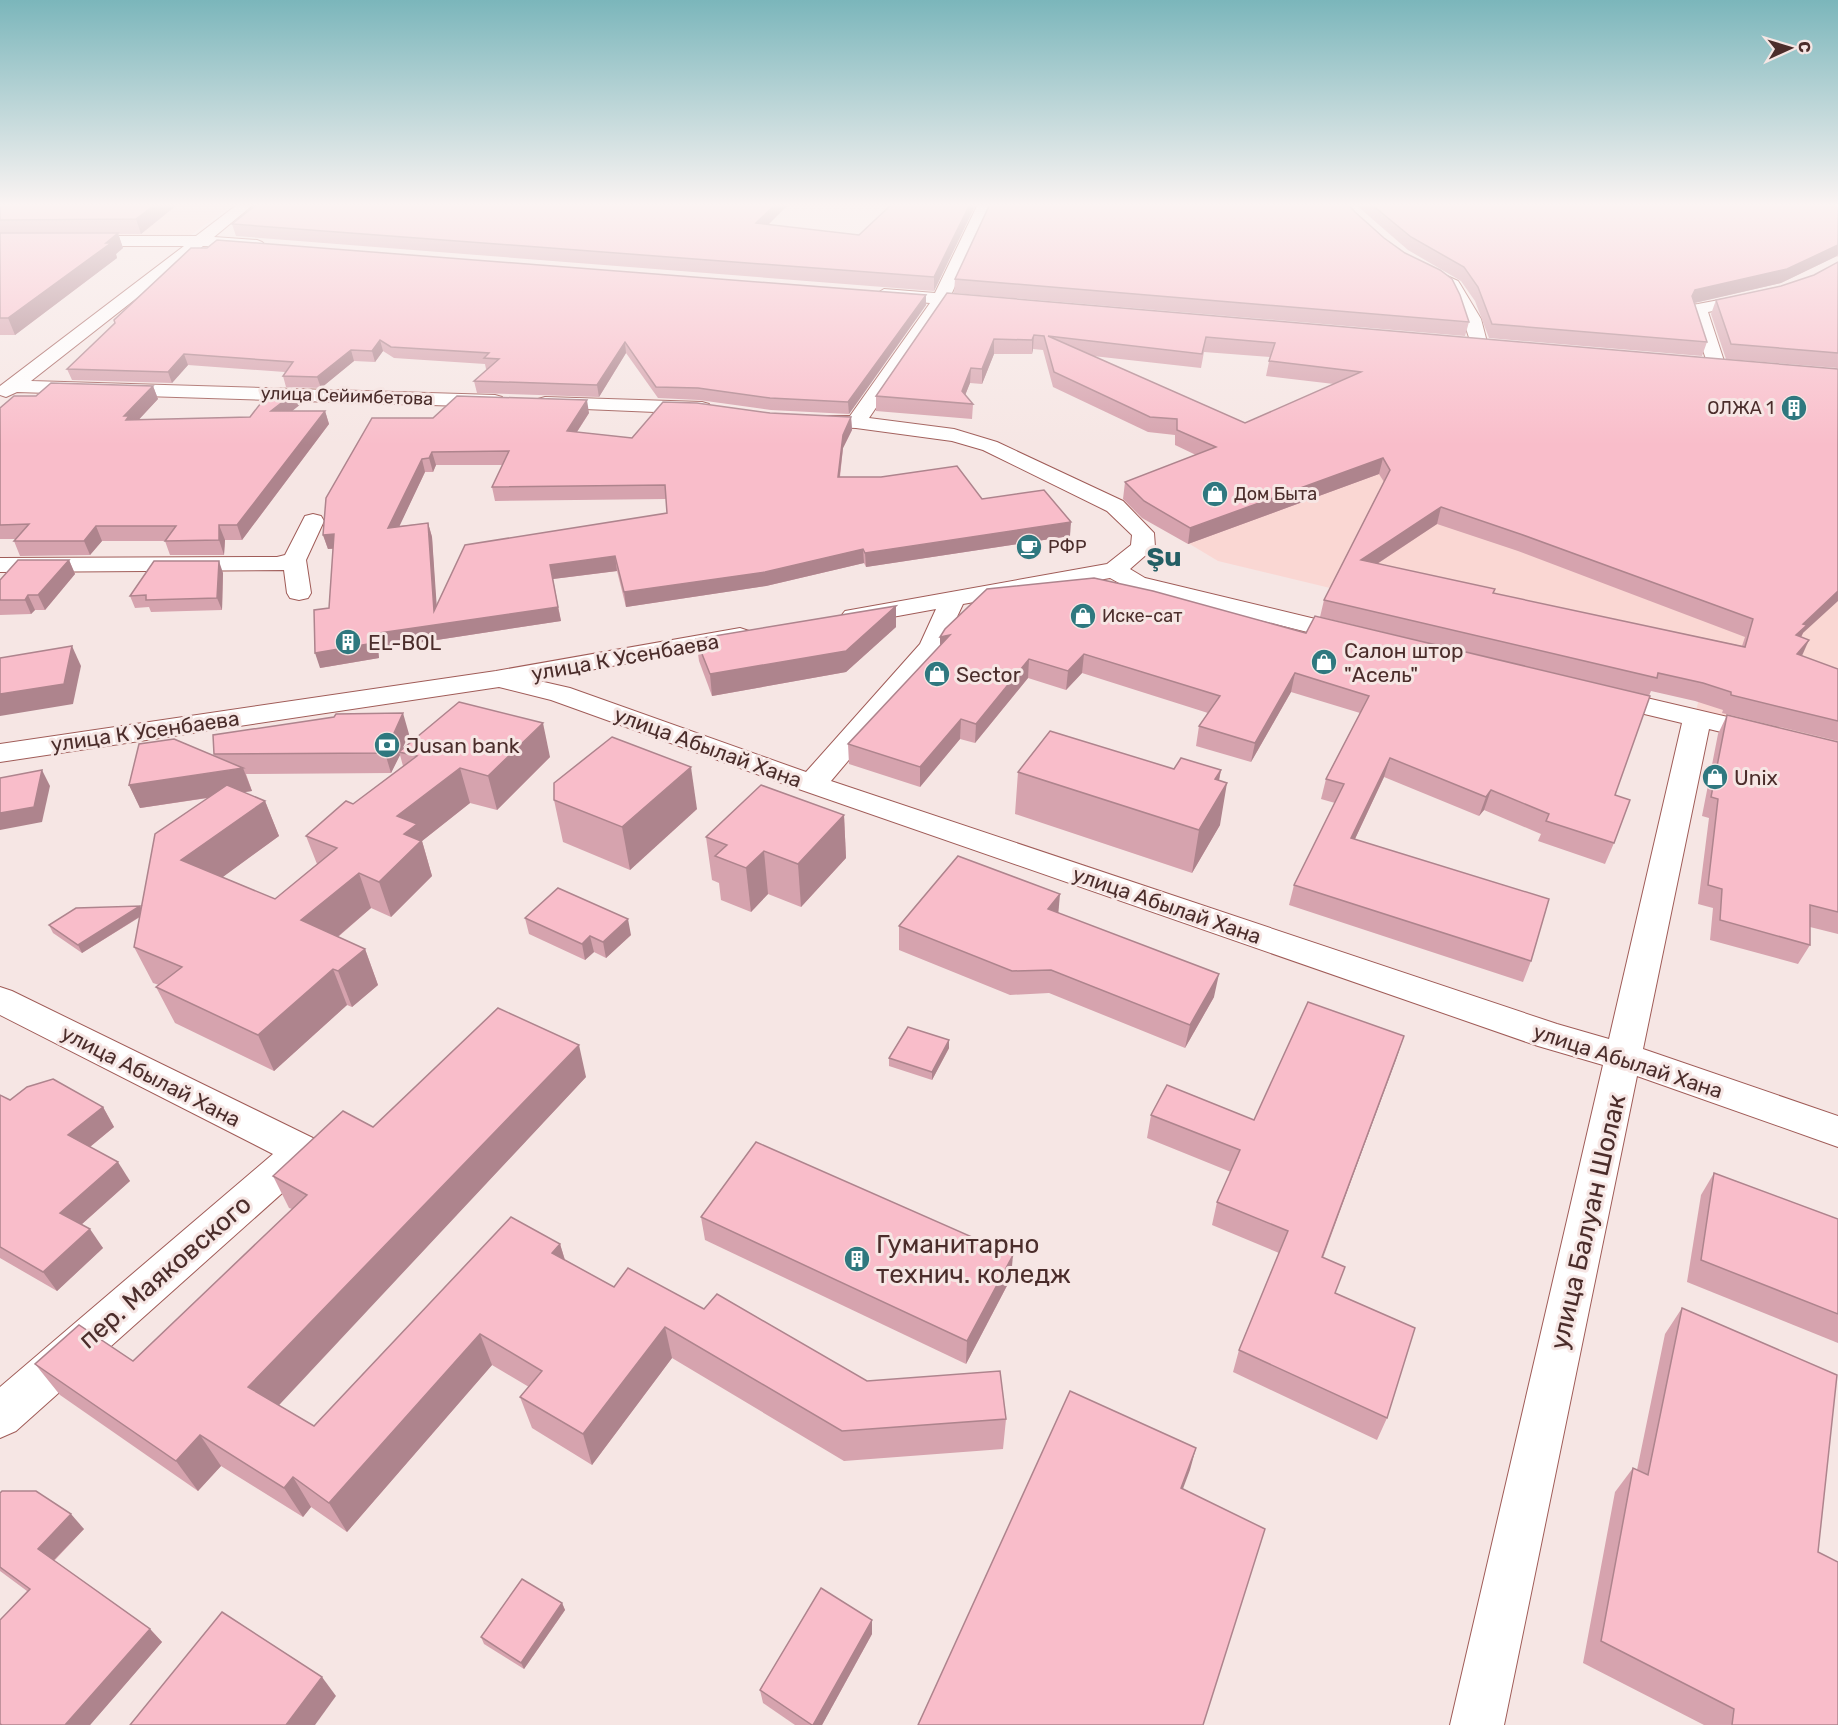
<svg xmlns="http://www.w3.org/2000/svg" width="1838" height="1725" font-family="Rubik,sans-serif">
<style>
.built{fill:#fad7d3}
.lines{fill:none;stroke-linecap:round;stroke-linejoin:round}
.minor-casing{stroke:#a05c58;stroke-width:2}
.minor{fill:#fff;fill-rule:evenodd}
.wall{fill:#d6a3ae;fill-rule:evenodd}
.shaded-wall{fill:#ae848d}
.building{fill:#f9bdca;stroke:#ae848d;stroke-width:1.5;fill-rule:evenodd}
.labels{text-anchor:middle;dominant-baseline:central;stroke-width:6;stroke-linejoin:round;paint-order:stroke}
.far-street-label{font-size:18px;fill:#4b2d2b;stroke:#f6e6e4}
.far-poi-label{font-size:18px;fill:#4b2d2b;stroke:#f6e6e4;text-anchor:start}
.poi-label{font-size:21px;fill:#4b2d2b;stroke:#f6e6e4;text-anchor:start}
.street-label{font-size:21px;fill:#4b2d2b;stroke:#f6e6e4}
.near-street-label{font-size:26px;fill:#4b2d2b;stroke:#f6e6e4}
.near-poi-label{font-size:26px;fill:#4b2d2b;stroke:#f6e6e4;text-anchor:start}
.far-town-label{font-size:27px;font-weight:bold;fill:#245e64;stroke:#f6e6e4}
</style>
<rect width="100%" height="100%" fill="#f6e6e4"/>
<g class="built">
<polygon points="0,204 233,204 184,240 0,239"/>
<polygon points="1838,386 1838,744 1696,711 1704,678 1218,561 1178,537 1455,429"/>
</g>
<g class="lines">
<g class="minor-casing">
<g id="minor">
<polygon points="238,204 254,204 214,237 257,240 262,242 265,245 262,248 203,246 31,381 495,395 502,397 505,401 502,405 495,407 17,392 6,397 0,395 0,386 184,246 0,246 0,236 196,236"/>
<polygon points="978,204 992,204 951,295 993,299 995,303 993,307 987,308 946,304 869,418 954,429 997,442 1123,501 1154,533 1155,547 1130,569 1145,578 1361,630 1365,635 1361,640 1352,643 1128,588 1110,578 963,604 941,651 831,781 1557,1024 1609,1039 1682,723 1594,702 1590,696 1594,690 1604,688 1838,743 1838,761 1709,729 1643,1049 1838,1116 1838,1147 1637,1076 1504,1725 1450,1725 1603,1065 1538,1046 790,786 551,700 499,687 0,762 0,744 496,671 740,628 749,631 753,636 749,641 535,680 570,688 806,772 920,644 936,609 854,624 845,621 841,616 845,611 1107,564 1131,545 1132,535 1107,511 983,450 952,441 856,428 808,426 801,424 798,420 801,416 850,416 930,303 884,299 876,294 884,289 935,293"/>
<polygon points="1434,270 1458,281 1460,284 1481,319 1488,346 1485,350 1473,350 1463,319 1446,287 1426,275"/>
<polygon points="1756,293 1762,294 1764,298 1762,302 1708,312 1725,364 1723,368 1709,368 1689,309 1692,305 1698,304"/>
<polygon points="545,397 702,402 709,404 712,408 709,412 702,414 538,407 535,403 538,399"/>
<polygon points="313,514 321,516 324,521 306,560 311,593 308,598 299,600 290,598 287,593 284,570 0,572 0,558 277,557 285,555 305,516"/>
<polygon points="0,987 12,991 317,1140 322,1151 317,1162 16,1431 0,1438 0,1387 273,1154 0,1015"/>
</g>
</g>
<use href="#minor" class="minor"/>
</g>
<g class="wall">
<polygon points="0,204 178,204 141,234 118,234 123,248 116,254 117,258 15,335 0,335"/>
<polygon points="976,204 934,291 236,236 232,224 768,225 859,235"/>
<polygon points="1355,204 1838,204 1838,257 1837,256 1781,283 1694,303 1707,342 1702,356 1489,338 1475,301 1461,281 1408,250"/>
<polygon points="1355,212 1469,322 1465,336 954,293 955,279"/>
<polygon points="1838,262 1838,368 1726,359 1711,314 1716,300 1781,286 1814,275"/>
<path d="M947 293 1838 369 1803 633 1801 637 1802 656 1838 669V741L1722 713 1723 710 1695 701 1651 691 1649 696 1320 617 1324 600 1384 482 1379 474 1188 544 1142 518 1123 499 1125 482 1196 455 1175 445V435L1148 432 1053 387 1043 350 1033 349 1032 354H994L982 384 970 383 965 395 973 404 972 419 876 411V396ZM1204 352 1270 357 1266 376 1334 384 1245 423 1093 356 1201 368ZM1437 524 1518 551 1745 637 1742 646 1493 594 1377 564Z"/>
<polygon points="926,305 849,414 771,410 699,400 658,398 626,353 599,397 477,393 474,381 488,369 486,369 485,364 394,358 383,351 375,362 354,361 321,388 286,387 283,376 285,372 188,365 172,383 72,380 67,369 115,324 114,320"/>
<polygon points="153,386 158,399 138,420 250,417 302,403 292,411 325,411 329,424 242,540 225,540 224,555 170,555 165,541 102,541 90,555 20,556 14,541 16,539 0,539 0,408 36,396"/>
<path d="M589 413 577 432 632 438 770 413 851 417 852 430 843 448 840 477 982 499 1070 536 866 567 864 563 766 586 626 607 617 571 553 579 561 621 378 649 379 658 320 668 329 608 333 549H328L323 535 433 418ZM436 465H503L492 487 495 501 666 499 667 513 436 606 432 537 428 523 399 526 425 472H433Z"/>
<polygon points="69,560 75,574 45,610 35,610 31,614 0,615 0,580"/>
<polygon points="223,573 222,610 151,612 149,607 135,608 130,596"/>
<polygon points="1094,578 1615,795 1614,843 1605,864 1538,841 1541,834 1484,810 1479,816 1384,777 1355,839 1531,961 1523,982 1289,905 1294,885 1335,803 1321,799 1326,779 1360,713 1291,692 1251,762 1196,746 1199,726 1208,713 1082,673 1066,690 1028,678 975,743 960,739 920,787 849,764 848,744 940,646 940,637"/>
<polygon points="896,606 896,627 846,672 712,696 699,661 696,639"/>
<polygon points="1727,715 1838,742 1838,934 1810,927 1810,945 1798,964 1710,940 1713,908 1698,904 1709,818 1702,816 1718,734"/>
<path d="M409 734 402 748 550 757 497 810 470 803 422 841 432 876 391 917 371 908 338 937 365 949 378 985 352 1007 347 1005 274 1071 175 1023 156 987 159 985 153 983 134 947 140 917 82 953 53 933 49 925 140 906 141 908 208 798 140 808 129 785 215 756 214 754ZM400 755 403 766 353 804 306 836 317 864 275 899 222 877 279 836 265 801 243 792 252 791 246 774 391 773Z"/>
<polygon points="1174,769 1221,770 1219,780 1220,825 1192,873 1015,814 1018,772"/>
<polygon points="554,800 697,809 630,870 563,842"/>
<polygon points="844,815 846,858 801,907 768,894 751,912 721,900 719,883 712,880 706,837"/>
<polygon points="1058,913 1214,997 1185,1048 1049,993 1010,995 899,950 899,926"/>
<polygon points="525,918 631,935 606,958 594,952 585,960 529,934"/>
<polygon points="1404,1036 1323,1258 1336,1293 1387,1418 1377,1440 1233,1372 1239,1350 1279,1253 1212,1225 1217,1202 1231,1172 1147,1138 1151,1115 1254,1120"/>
<polygon points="949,1040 949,1048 932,1080 889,1066 889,1058"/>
<polygon points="586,1077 278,1405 314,1426 560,1244 565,1260 614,1287 704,1309 867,1381 1006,1419 1003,1449 844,1461 672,1358 592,1465 532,1428 520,1397 529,1387 492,1365 347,1532 311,1507 303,1517 221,1466 198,1491 60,1395 35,1364 133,1361 292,1209 289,1208 273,1176 373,1127"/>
<polygon points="0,1095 10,1100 103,1107 114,1127 90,1147 130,1181 81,1225 103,1248 57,1291 0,1258"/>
<polygon points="1714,1173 1838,1219 1838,1343 1687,1282 1701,1195"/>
<polygon points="701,1217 1011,1278 966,1364 705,1240"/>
<polygon points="1682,1308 1818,1552 1838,1725 1704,1725 1583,1663 1615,1492 1633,1468 1637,1470 1665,1334"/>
<polygon points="0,1493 84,1529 54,1561 150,1629 162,1642 90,1725 1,1725 27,1591 0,1571"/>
<polygon points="562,1603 565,1610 524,1669 484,1644 481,1637"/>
<polygon points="872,1620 872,1634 822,1725 795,1725 763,1703 760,1690"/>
</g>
<g class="shaded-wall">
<polygon points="156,204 178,204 141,234 136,219"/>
<polygon points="776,204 789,204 757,236 756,223"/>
<polygon points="970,204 976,204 934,291 934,277"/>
<polygon points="118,233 123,248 116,254 117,258 15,335 8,318"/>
<polygon points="1838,245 1838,254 1837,256 1781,283 1690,304 1692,296 1695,290"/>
<polygon points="926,295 926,305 849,414 848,402"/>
<polygon points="1034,335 1033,349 1032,354 1032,340"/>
<polygon points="994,339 994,354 982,384 982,369"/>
<polygon points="380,340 383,351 375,362 372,351"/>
<polygon points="625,342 626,353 599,397 597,385"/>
<polygon points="351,350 354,361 321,388 317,377"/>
<polygon points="184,354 188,365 172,383 168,372"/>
<polygon points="971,368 970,383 962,403 962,391"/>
<polygon points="153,386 158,399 133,426 134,430 124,416"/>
<polygon points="298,390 302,403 276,424 271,411"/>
<polygon points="587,400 589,413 569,444 567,431"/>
<polygon points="325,411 329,424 242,540 237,525"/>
<polygon points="851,417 852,430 843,448 838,490 838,477 843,435"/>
<polygon points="432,452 436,465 433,472 429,458"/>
<polygon points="1383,458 1379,474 1188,544 1190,528"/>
<polygon points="422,459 425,472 392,542 388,528"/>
<polygon points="1441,507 1437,524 1357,577 1361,560"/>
<polygon points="1071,522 1070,536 866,567 865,553"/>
<polygon points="428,523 432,537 438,624 558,607 561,621 378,649 379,658 320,668 315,653 373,634 434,611"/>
<polygon points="219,525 225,540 224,555 219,540"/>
<polygon points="96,526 102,541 90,555 84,541"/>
<polygon points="334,534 338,548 328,549 323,535"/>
<polygon points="863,549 864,563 766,586 626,607 624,592"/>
<polygon points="615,556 617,571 553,579 550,565"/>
<polygon points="69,560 75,574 45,610 38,595"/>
<polygon points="219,561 223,573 222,610 217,598"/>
<polygon points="1838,591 1838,601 1803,633 1798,643 1796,635 1803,624"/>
<polygon points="28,595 35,610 31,614 25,600"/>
<polygon points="896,606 896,627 846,672 712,696 710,674"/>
<polygon points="950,635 940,656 940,637"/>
<polygon points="1809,640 1801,658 1797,654"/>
<polygon points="72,646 81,666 73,704 0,716 0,694"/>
<polygon points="1084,654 1082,673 1066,690 1068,671"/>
<polygon points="1029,659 1028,678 975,743 976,724"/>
<polygon points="1295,673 1291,692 1251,762 1255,743"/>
<polygon points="403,713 409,734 401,752 399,752 400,755 391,773 385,753"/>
<polygon points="961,719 960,739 920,787 920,767"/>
<polygon points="543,723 550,757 497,810 488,776"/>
<polygon points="1390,758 1384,777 1346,858 1351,838"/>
<polygon points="691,767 697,809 630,870 622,827"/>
<polygon points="243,768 252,791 140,808 129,785"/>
<polygon points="460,768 470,803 422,841 432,876 391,917 379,882 397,816"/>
<polygon points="42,770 50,786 42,822 0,830 0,813"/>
<polygon points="1221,770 1214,804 1227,783 1220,825 1192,873 1199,830 1215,779"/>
<polygon points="1491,790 1484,810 1479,816 1486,797"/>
<polygon points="265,801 279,836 197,896 181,860"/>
<polygon points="844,815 846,858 801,907 798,864"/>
<polygon points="764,851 768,894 751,912 746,868"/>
<polygon points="359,873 371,908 315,956 301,920"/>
<polygon points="1060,894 1058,917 1048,909"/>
<polygon points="140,906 144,914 82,953 78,945"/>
<polygon points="628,919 631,935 606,958 603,942"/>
<polygon points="590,936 594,952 585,960 582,944"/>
<polygon points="365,949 378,985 352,1007 338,971"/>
<polygon points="333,969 347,1005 274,1071 258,1035"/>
<polygon points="1219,974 1214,997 1185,1048 1190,1025"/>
<polygon points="1404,1036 1396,1060 1314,1280 1322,1257"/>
<polygon points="949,1040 949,1048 932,1080 932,1072"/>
<polygon points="579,1045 586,1077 267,1418 248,1387"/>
<polygon points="103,1107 114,1127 80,1155 68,1135"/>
<polygon points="118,1162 130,1181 73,1232 60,1213"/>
<polygon points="90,1229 103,1248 57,1291 43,1272"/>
<polygon points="560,1244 570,1277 552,1253"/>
<polygon points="1013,1255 1011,1278 966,1364 967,1341"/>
<polygon points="665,1327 672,1358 592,1465 583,1434"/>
<polygon points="480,1334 492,1365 347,1532 329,1503"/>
<polygon points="200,1435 221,1466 198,1491 176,1461"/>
<polygon points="1196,1448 1190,1470 1175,1510 1181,1488"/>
<polygon points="293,1477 311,1507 303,1517 284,1488"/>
<polygon points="71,1514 84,1529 51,1563 38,1549"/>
<polygon points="562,1603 565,1610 524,1669 521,1663"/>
<polygon points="872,1620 872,1634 822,1725 813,1725"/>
<polygon points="150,1629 162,1642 90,1725 65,1725"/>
<polygon points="322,1677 336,1696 315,1725 286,1725"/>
</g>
<g class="building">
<polygon points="0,204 156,204 136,219 0,220"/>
<polygon points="257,204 776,204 756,223 859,235 892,204 970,204 934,277 232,224"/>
<polygon points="990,204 1348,204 1355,212 1384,238 1405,253 1440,270 1452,279 1460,295 1469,322 955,279"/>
<polygon points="1371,204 1838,204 1838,245 1787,269 1695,290 1692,296 1707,342 1492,324 1478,287 1464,267 1411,237"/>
<polygon points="0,233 118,233 106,243 111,243 8,318 0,318"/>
<polygon points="217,240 926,295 848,402 770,398 698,388 656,387 625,342 597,385 474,381 499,359 484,358 489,353 391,347 380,340 372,351 351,350 317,377 283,376 293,362 184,354 168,372 67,369 115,323 114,320 191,248 207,248"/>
<polygon points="1838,262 1838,353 1731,344 1716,300 1781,286 1814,275"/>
<path d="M947 293 1838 369V591L1803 624 1807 625 1796 635 1809 640 1797 654 1838 669V721L1731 695V692L1703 683 1658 673 1657 678 1324 600 1390 470 1383 458 1190 528 1144 501 1125 482 1216 447 1177 430V419L1150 417 1054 372 1044 336 1034 335 1032 340 994 339 982 369 971 368 962 391 973 404 876 396ZM1048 336 1202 354 1206 337 1275 343 1269 361 1361 372 1245 423ZM1441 507 1523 535 1753 619 1745 647 1493 593 1495 589 1361 560Z"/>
<polygon points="51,383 153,386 124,416 129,416 126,420 250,417 271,390 298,390 271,411 325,411 237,525 219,525 219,540 165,541 176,526 96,526 84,541 14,541 29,524 0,525 0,408 14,396 36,396"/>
<path d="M457 396 587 400 567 431 632 438 663 402 697 403 770 413 851 417 843 435 838 477H881L957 466 982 499 1044 490 1071 522 865 553 863 549 765 572 624 592 615 556 550 565 558 607 373 634 374 643 315 653 314 610 329 608 334 534 323 535 326 498 372 418H433ZM509 451 492 487 665 485 667 513 465 545 434 611 428 523 388 528 422 459 429 458 432 452Z"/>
<polygon points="18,560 69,560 38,595 28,595 25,600 0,600 0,580"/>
<polygon points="154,561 219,561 217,598 146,600 146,595 130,596"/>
<polygon points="1094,578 1153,591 1306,633 1315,616 1650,696 1615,795 1630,800 1614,843 1546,821 1549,814 1491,790 1486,797 1390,758 1351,838 1549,899 1531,961 1294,885 1344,784 1326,779 1369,696 1295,673 1255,743 1199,726 1220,696 1084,654 1068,671 1029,659 976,724 961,719 920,767 848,744 950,635 940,637 945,629 987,589"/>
<polygon points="896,606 846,651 710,674 696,639"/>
<polygon points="72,646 64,684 0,694 0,658"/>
<polygon points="459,702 543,723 488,776 460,768 397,816 417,824 404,834 421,841 379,882 359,873 301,920 365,949 338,971 333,969 258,1035 156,987 182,967 134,947 155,834 227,785 265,801 181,860 275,899 337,848 306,836 346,801 353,804 417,756 399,752"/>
<polygon points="403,713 385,753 214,754 213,735 334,717 336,714"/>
<polygon points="1727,715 1838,742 1838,912 1810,905 1810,945 1720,920 1722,889 1708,885 1718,799 1711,797"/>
<polygon points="1050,731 1174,769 1181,758 1221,770 1215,779 1227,783 1199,830 1018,772"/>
<polygon points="612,737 691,767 622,827 554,800 554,783"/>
<polygon points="174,739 243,768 129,785 139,744"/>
<polygon points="42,770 34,807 0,813 0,778"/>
<polygon points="761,785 844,815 798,864 764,851 746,868 715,856 727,845 706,837"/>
<polygon points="958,856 1060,894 1048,909 1219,974 1190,1025 1051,970 1012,971 899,926"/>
<polygon points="558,888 628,919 603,942 590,936 582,944 525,918"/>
<polygon points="140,906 78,945 49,925 76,908"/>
<polygon points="1308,1002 1404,1036 1322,1257 1345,1267 1335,1293 1415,1328 1387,1418 1239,1350 1288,1231 1217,1202 1240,1150 1151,1115 1167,1085 1254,1120"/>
<polygon points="498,1008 579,1045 248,1387 314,1426 511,1217 560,1244 552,1253 614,1287 628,1268 704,1309 717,1294 867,1381 1000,1371 1006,1419 842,1431 665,1327 583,1434 520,1397 542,1371 480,1334 329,1503 293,1477 284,1488 200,1435 176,1461 35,1364 79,1325 133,1361 307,1195 273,1176 343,1111 373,1127"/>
<polygon points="908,1027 949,1040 932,1072 889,1058"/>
<polygon points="53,1079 103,1107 68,1135 118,1162 60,1213 90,1229 43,1272 0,1247 0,1095 10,1100 27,1087"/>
<polygon points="756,1142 1013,1255 967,1341 701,1217"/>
<polygon points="1714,1173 1838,1219 1838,1314 1701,1260"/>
<polygon points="1682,1308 1837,1375 1818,1552 1838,1562 1838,1725 1732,1725 1734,1709 1601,1641 1633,1468 1648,1475"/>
<polygon points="1070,1391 1196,1448 1181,1488 1265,1529 1203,1725 918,1725"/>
<polygon points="2,1491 36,1491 71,1514 38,1549 150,1629 65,1725 2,1725 0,1724 0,1620 30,1589 0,1567 0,1493"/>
<polygon points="522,1579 562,1603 521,1663 481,1637"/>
<polygon points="821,1588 872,1620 813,1725 812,1725 760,1690"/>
<polygon points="222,1612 322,1677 286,1725 130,1725"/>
</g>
<linearGradient id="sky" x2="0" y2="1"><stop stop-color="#7bb6bb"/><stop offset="0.46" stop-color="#fbf4f3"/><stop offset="1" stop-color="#fbf4f3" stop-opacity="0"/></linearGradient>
<rect width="1838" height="445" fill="url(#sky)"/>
<defs>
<g id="building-disc" transform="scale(1.35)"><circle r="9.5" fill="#2f787f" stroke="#f6e6e4"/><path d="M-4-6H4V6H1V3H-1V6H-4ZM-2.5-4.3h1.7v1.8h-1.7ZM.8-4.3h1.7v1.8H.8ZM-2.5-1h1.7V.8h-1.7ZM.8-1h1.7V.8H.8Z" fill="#fff"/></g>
<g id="shop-disc" transform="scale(1.35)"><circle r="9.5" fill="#2f787f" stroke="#f6e6e4"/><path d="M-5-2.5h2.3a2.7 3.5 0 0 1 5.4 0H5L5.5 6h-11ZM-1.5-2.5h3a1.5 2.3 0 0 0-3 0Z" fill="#fff"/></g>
<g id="cafe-disc" transform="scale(1.35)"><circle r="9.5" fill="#2f787f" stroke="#f6e6e4"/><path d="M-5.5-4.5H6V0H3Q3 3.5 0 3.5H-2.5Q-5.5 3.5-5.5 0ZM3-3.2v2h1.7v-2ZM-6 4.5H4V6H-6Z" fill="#fff"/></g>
<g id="bank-disc" transform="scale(1.35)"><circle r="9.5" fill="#2f787f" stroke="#f6e6e4"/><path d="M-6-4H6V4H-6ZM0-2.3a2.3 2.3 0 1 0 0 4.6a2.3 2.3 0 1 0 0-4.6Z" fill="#fff"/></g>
</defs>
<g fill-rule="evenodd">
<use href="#building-disc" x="1794" y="408"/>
<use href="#shop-disc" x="1215" y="494"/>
<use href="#cafe-disc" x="1029" y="547"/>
<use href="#shop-disc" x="1083" y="616"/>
<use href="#building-disc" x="348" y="642"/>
<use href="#shop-disc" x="1324" y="662"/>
<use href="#shop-disc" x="937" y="674"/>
<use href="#bank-disc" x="387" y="745"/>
<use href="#shop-disc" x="1715" y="777"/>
<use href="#building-disc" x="857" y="1259"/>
</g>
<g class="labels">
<g class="far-street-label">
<text transform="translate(347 396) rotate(2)">улица Сейимбетова</text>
</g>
<g class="far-poi-label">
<text x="1774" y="408" text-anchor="end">ОЛЖА 1</text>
<text x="1234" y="494">Дом Быта</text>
<text x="1048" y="547">РФР</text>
<text x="1102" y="616">Иске-сат</text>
</g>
<g class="poi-label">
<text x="368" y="642">EL-BOL</text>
<text x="1344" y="650">Салон штор<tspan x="1344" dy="24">"Асель"</tspan></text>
<text x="956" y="674">Sector</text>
<text x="406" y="745">Jusan bank</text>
<text x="1734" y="777">Unix</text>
</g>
<g class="street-label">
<text transform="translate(625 657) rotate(-10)">улица К Усенбаева</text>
<text transform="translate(145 731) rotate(-8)">улица К Усенбаева</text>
<text transform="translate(708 747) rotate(20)">улица Абылай Хана</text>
<text transform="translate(1167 905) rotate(19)">улица Абылай Хана</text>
<text transform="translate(1628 1061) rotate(18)">улица Абылай Хана</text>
<text transform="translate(151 1076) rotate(27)">улица Абылай Хана</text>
</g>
<g class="near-street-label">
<text transform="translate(1588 1222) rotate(-77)">улица Балуан Шолак</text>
<text transform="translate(165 1272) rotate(-41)">пер. Маяковского</text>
</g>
<g class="near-poi-label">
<text x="876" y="1244">Гуманитарно<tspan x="876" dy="30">технич. коледж</tspan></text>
</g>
<g class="far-town-label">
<text x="1164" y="557">Şu</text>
</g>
</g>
<g transform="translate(1790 48) rotate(86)" stroke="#f6e6e4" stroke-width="4.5" paint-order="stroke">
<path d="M0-4.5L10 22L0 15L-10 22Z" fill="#4b2d2b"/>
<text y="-9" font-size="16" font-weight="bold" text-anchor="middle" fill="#4b2d2b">С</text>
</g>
</svg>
